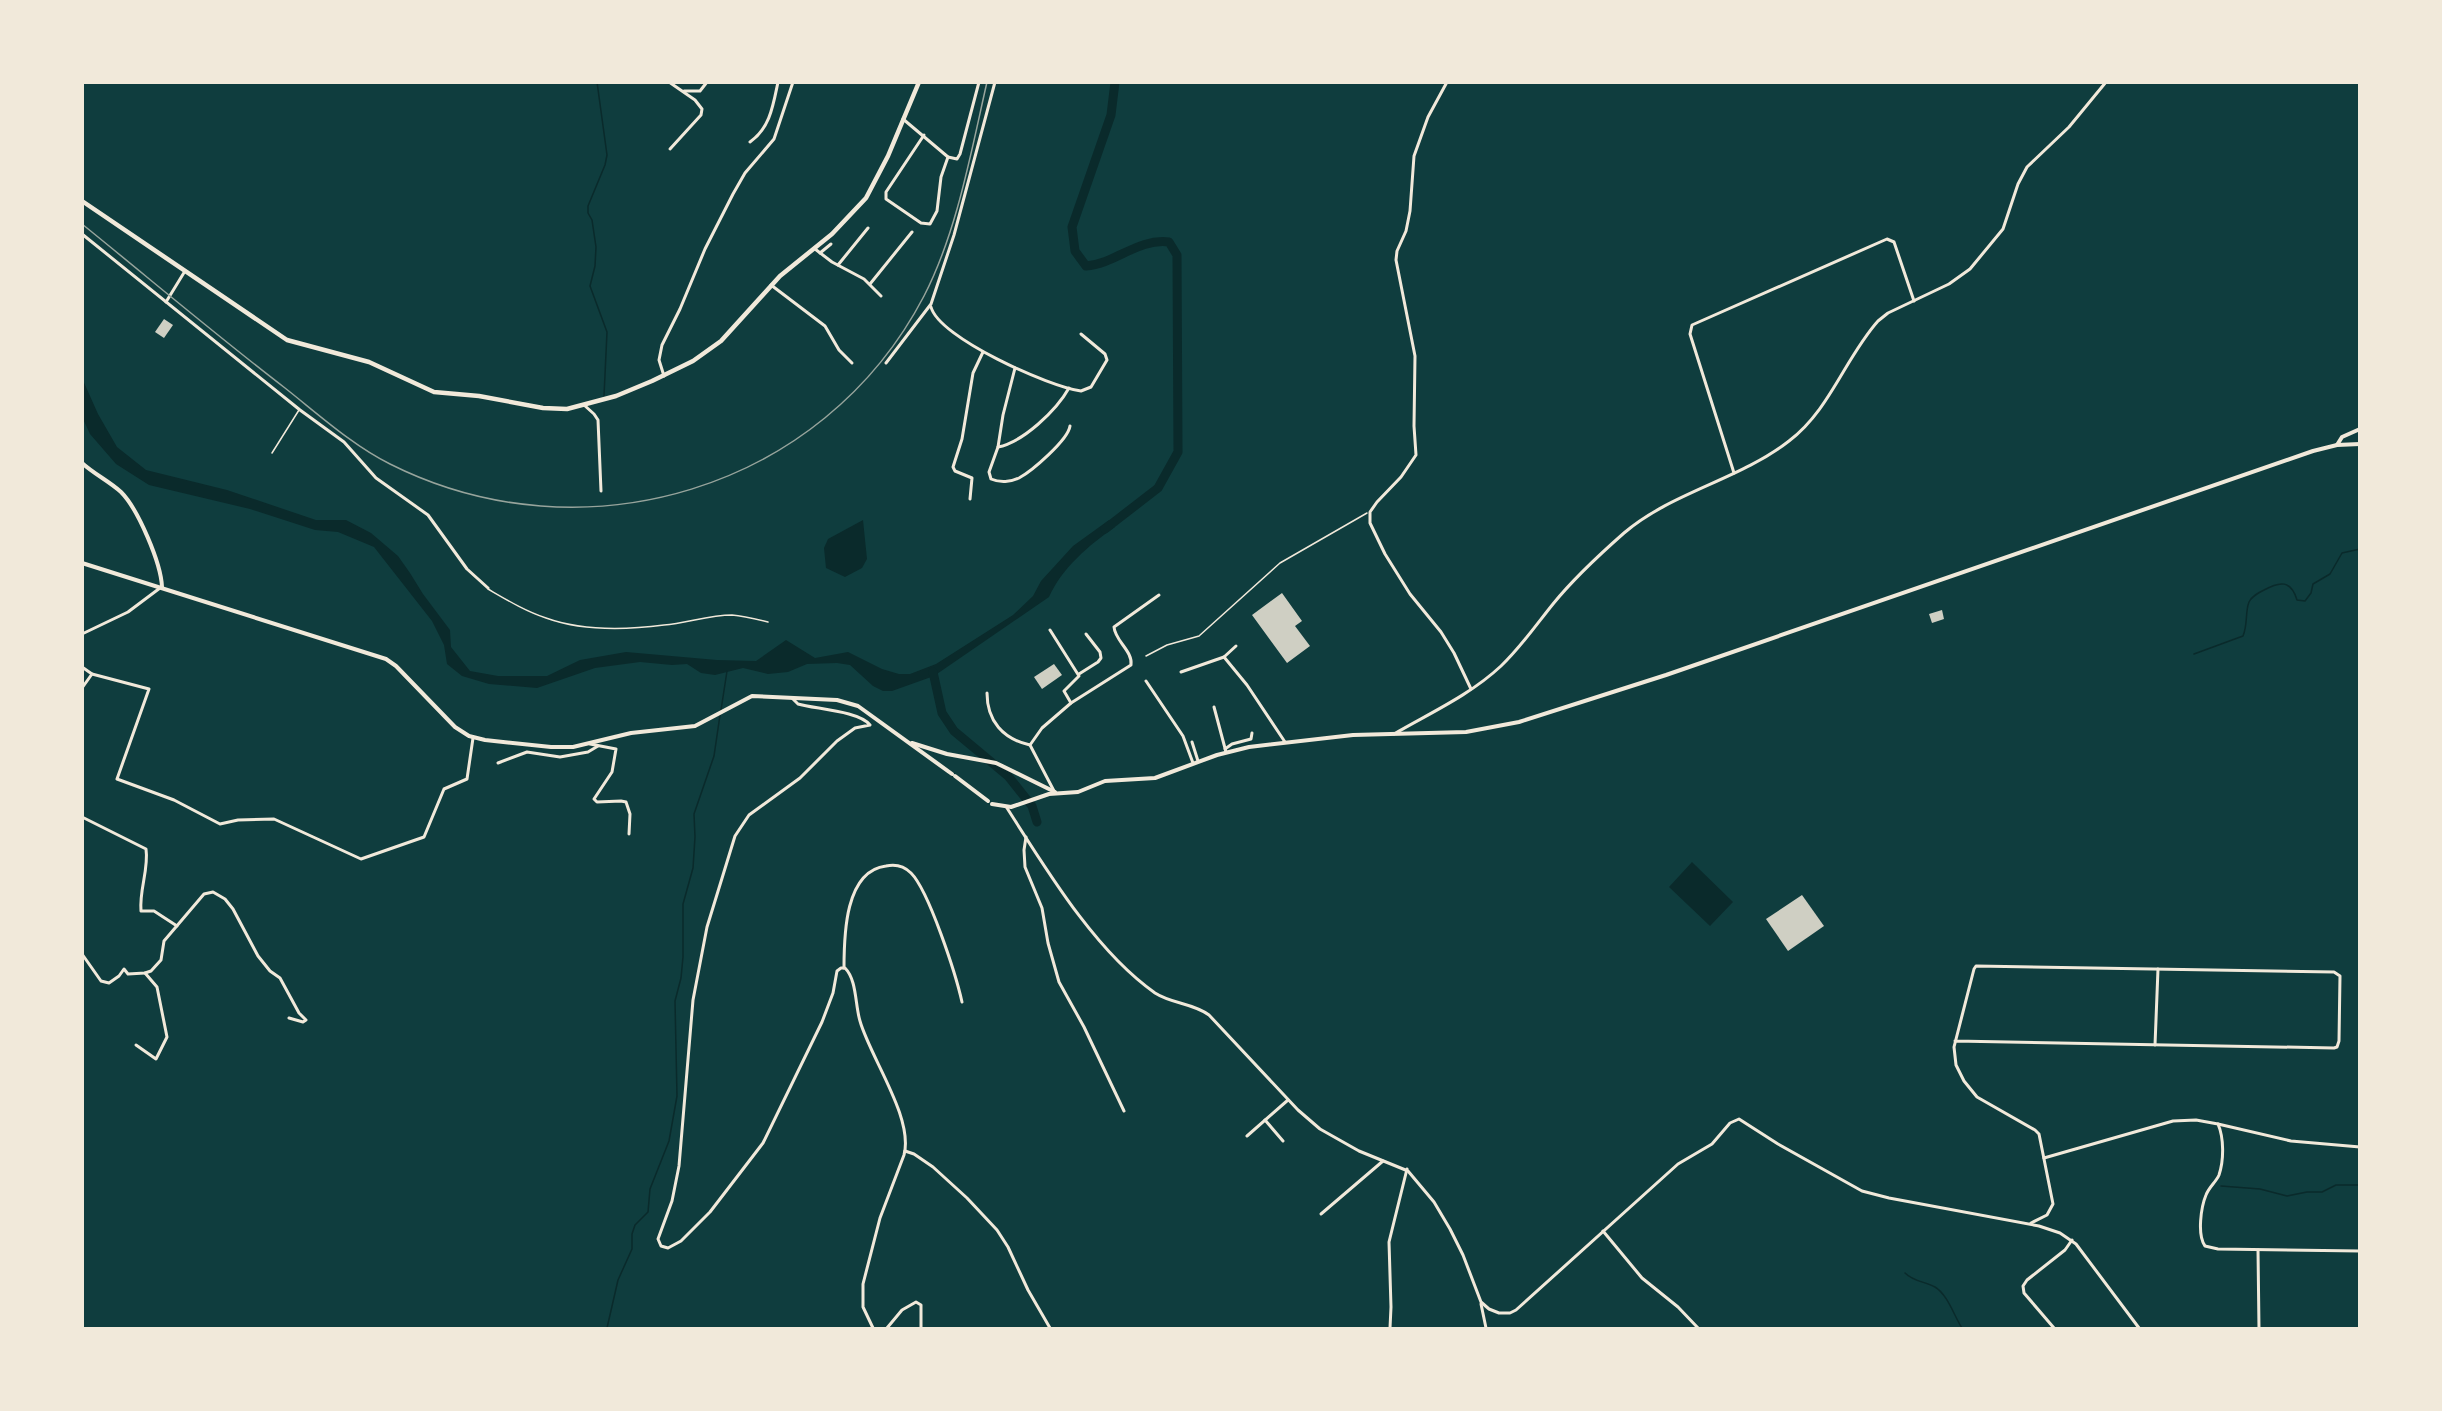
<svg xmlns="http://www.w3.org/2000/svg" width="2442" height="1411" font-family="'DejaVu Sans',sans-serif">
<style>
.water{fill:#0a2a2b}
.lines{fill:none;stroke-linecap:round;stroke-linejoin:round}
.stream{stroke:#0a2a2b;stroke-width:1.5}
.river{stroke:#0a2a2b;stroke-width:9}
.building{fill:#cfcfc3}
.path{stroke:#f1e9da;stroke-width:1.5}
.service{stroke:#f1e9da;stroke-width:1.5}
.minor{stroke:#f1e9da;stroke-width:3}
.tertiary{stroke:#f1e9da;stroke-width:4}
.secondary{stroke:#f1e9da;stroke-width:4}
.primary{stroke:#f1e9da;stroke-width:4.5}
.rail{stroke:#97a49c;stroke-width:1.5}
</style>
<rect width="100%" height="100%" fill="#0f3d3e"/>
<g class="water">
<path d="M82 378 98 414 117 447 146 470 227 490 316 520H346L371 533 398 556 410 573 423 594 450 630 451 647 470 671 498 676H547L580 660 626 652 717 660 756 661 786 640 815 658 848 652 882 669 899 674H910L936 664 1013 615 1033 596 1041 581 1073 546 1109 520 1115 527C1089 545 1062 568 1049 597L934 676 892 691H883L873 686 850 665 837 663 807 664 788 672 768 674 743 668 715 675 701 673 687 664 672 665 640 662 595 668 537 688 489 684 462 676 447 664 444 645 432 621 374 547 338 532 315 530 250 509 149 485 116 464 90 434 83 419Z"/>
<polygon points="863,520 867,559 862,568 845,577 826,568 824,548 828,539"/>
<polygon points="1692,862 1733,902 1710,926 1669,887"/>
</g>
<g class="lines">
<g class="stream">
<polyline points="597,82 607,155 605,165 588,206 588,213 592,220 596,247 595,266 590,286 607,332 604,396"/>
<path d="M2194 654 2243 636C2248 624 2245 612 2249 602 2252 596 2258 593 2264 590 2280 581 2291 580 2297 600L2305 601 2311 593 2313 584 2330 574 2342 553 2360 549"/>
<polyline points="721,710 727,671"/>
<polyline points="2221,1186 2260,1189 2287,1196 2307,1192 2322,1192 2336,1185 2360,1185"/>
<path d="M1905 1273C1914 1282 1924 1281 1935 1287 1948 1295 1954 1316 1962 1328"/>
<polyline points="607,1328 618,1280 632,1249 632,1234 635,1225 648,1212 650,1189 669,1141 677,1096 675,1001 681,978 683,957 683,904 693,868 695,837 694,814 714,756 720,715"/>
</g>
<g class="river">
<path d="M1105 529 1158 488 1178 452 1177 255 1169 242C1138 238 1115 264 1086 266L1075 251 1072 227 1111 115 1115 82"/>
<polyline points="933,672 942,713 954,731 1008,776 1032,806 1037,822"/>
</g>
</g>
<g class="building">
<polygon points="164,319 173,325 164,338 155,332"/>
<polygon points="1282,593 1302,621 1295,626 1310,646 1287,663 1252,615"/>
<polygon points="1942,610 1944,619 1932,623 1929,614"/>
<polygon points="1054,664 1062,675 1042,689 1034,677"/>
<polygon points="1802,895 1824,926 1788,951 1766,919"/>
</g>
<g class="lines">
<polyline class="path" points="1146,656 1167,645 1199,636 1280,563 1367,513"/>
<g class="service">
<polyline points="272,453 299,410"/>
<path d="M488 589C507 600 525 611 546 618 582 631 626 630 664 625 687 623 709 615 732 615 744 616 756 619 768 622"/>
</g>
<g class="minor">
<polyline points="669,82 695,100 702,109 701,115 670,149"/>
<polyline points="1447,82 1428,117 1414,156 1410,211 1406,231 1397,251 1396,260 1415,356 1414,426 1416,455 1401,477 1377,502 1370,512 1370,523 1385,554 1410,594 1441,632 1454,653 1471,689"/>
<polyline points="684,91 700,91 707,82"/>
<polyline points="903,119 948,157 957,159 960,154 979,82"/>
<polyline points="924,135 886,192 886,199 921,223 930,224 937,211 941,177 948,157"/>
<path d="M750 142C770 128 773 106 778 82"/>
<polyline points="82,234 300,410 344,442 376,478 428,515 467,569 488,588"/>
<polyline points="815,249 832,262 864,279 881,296"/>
<polyline points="820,253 831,244"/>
<polyline points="838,265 868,228"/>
<polyline points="870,284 912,232"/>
<polyline points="771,285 825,326 839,350 852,363"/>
<polyline points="166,302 185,271"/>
<path d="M931 307C939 338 1050 387 1081 391L1091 387 1107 360 1105 354 1081 334"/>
<polyline points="886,363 931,304 954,235 995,82"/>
<path d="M1015 368 1003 415 998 447 989 472 991 479C1000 483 1011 482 1019 478 1032 471 1068 440 1070 426"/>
<polyline points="664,376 659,360 662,345 680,309 705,249 733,194 745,173 774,139 793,82"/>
<polyline points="584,405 594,414 598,420 601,491"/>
<path d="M998 447C1023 442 1056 411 1069 388"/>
<polyline points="1734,473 1690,334 1692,325 1887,239 1894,242 1914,301"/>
<polyline points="970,499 972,478 955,471 953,467 962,439 973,373 983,352"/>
<polyline points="82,501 82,503"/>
<polyline points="1050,630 1079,676 1064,691 1071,703 1042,728 1030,745 1054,791"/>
<polyline points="82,634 128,612 160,588"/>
<polyline points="1224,657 1247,685 1285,742"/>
<polyline points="82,667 92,674 149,689 117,779 174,800 220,824 238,820 274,819 361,859 424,837 444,789 467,779 473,738"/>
<polyline points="1181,672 1224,657 1236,646"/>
<polyline points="1079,674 1098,662 1101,658 1100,652 1086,634"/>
<polyline points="1146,681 1183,736 1193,763"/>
<polyline points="82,688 92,674"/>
<path d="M987 693C987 721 1003 739 1030 745"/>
<path d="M792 698 798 704C815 709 859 711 870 725L855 728 837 741 800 778 749 815 735 836 707 927 693 1000 679 1166 672 1201 658 1239 661 1246 668 1248 681 1241 710 1212 763 1143 822 1022 833 993 837 971 841 968H845C857 980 855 1005 860 1021 870 1057 914 1118 904 1155L880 1218 863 1284V1307L873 1328"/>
<path d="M1071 703 1131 665C1133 651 1115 641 1114 627L1159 595"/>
<polyline points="1214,707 1226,752"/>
<path d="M1394 734C1430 713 1470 695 1501 666 1521 647 1536 625 1553 604 1574 578 1599 555 1624 533 1672 492 1739 480 1789 441 1830 410 1845 358 1878 321L1888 313 1949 284 1970 269 2003 229 2018 184 2027 167 2069 127 2106 82"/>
<polyline points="1192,742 1198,761"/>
<polyline points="590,744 616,749 612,772 594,799 597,802 621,801 626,802 630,814 629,834"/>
<polyline points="1225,749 1232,744 1251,739 1252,733"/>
<polyline points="498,763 527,752 560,757 588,752 598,746"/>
<path d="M1007 808C1046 869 1095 951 1155 993 1172 1004 1193 1003 1209 1015L1298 1110 1320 1129 1359 1151 1408 1171 1434 1202 1450 1229 1463 1255 1481 1302 1489 1309 1499 1313H1510L1516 1310 1678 1164 1712 1144 1730 1123 1739 1119 1778 1144 1862 1191 1889 1198 2039 1226 2060 1233 2076 1244 2139 1328"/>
<path d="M82 817 146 849C149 869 139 890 141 911H154L177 926"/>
<polyline points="1026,837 1024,850 1025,867 1042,908 1048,943 1059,982 1084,1027 1124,1111"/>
<polyline points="82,954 101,981 109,983 119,976 124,969 128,974 145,973 151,971 161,960 164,941 204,894 213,892 225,899 233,909 258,956 270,971 280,978 299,1013 306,1020 303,1022 289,1018"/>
<path d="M844 968C844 935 845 871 886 866 895 864 904 866 911 873 929 891 956 975 962 1002"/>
<polyline points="1955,1041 2334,1048 2337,1047 2339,1041 2340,976 2334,972 1976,966 1974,969 1954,1047 1956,1065 1964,1081 1977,1097 2035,1130 2039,1134 2053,1204 2047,1215 2031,1223"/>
<polyline points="136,1045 156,1059 167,1037 157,987 145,973"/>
<polyline points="2155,1045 2158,969"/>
<polyline points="1265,1120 1283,1141"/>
<polyline points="2218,1124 2291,1141 2360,1147"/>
<polyline points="1247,1136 1288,1100"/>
<polyline points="905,1151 914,1154 933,1167 967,1198 997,1230 1008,1247 1028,1290 1050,1328"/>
<path d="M2044 1158 2173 1121 2196 1120 2218 1124C2224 1138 2224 1160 2219 1175 2216 1182 2209 1187 2206 1195 2201 1207 2197 1235 2205 1246L2218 1249 2360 1251"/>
<polyline points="1321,1214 1383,1161"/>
<polyline points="1603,1231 1642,1278 1678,1307 1698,1328"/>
<polyline points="2258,1250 2259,1328"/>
<polyline points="1481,1304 1486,1328"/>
<polyline points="887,1328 902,1310 916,1302 921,1305 921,1328"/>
<polyline points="1390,1328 1391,1307 1389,1242 1407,1169"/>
<polyline points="2054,1328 2024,1293 2023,1286 2027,1280 2065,1250 2072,1240"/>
</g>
<polyline class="tertiary" points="2337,445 2342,437 2360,429"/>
<g class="secondary">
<path d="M82 463C94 474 109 481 121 492 138 509 161 563 162 587"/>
<polyline points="82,563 386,659 396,666 455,727 469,736 485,740 551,747 573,747 631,733 695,726 752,696 837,700 858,706 952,774"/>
<polyline points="912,743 947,754 996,763 1055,792"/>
<polyline points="955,776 988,801"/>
<polyline points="992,804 1011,807 1049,794 1078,792 1105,781 1155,778 1217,755 1249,747 1353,735 1466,732 1519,722 1666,675 2313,451 2337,445 2360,444"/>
</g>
<polyline class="primary" points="82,201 287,340 369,362 434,392 479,396 543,408 567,409 616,396 652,381 693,361 721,341 780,276 832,234 866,198 888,156 919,82"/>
<path class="rail" d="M82 224C150 279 216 335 285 388 318 414 352 445 390 464 583 561 823 490 924 296 957 232 971 152 987 82"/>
</g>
<rect width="2442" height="1411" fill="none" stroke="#f1e9da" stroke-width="168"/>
</svg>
